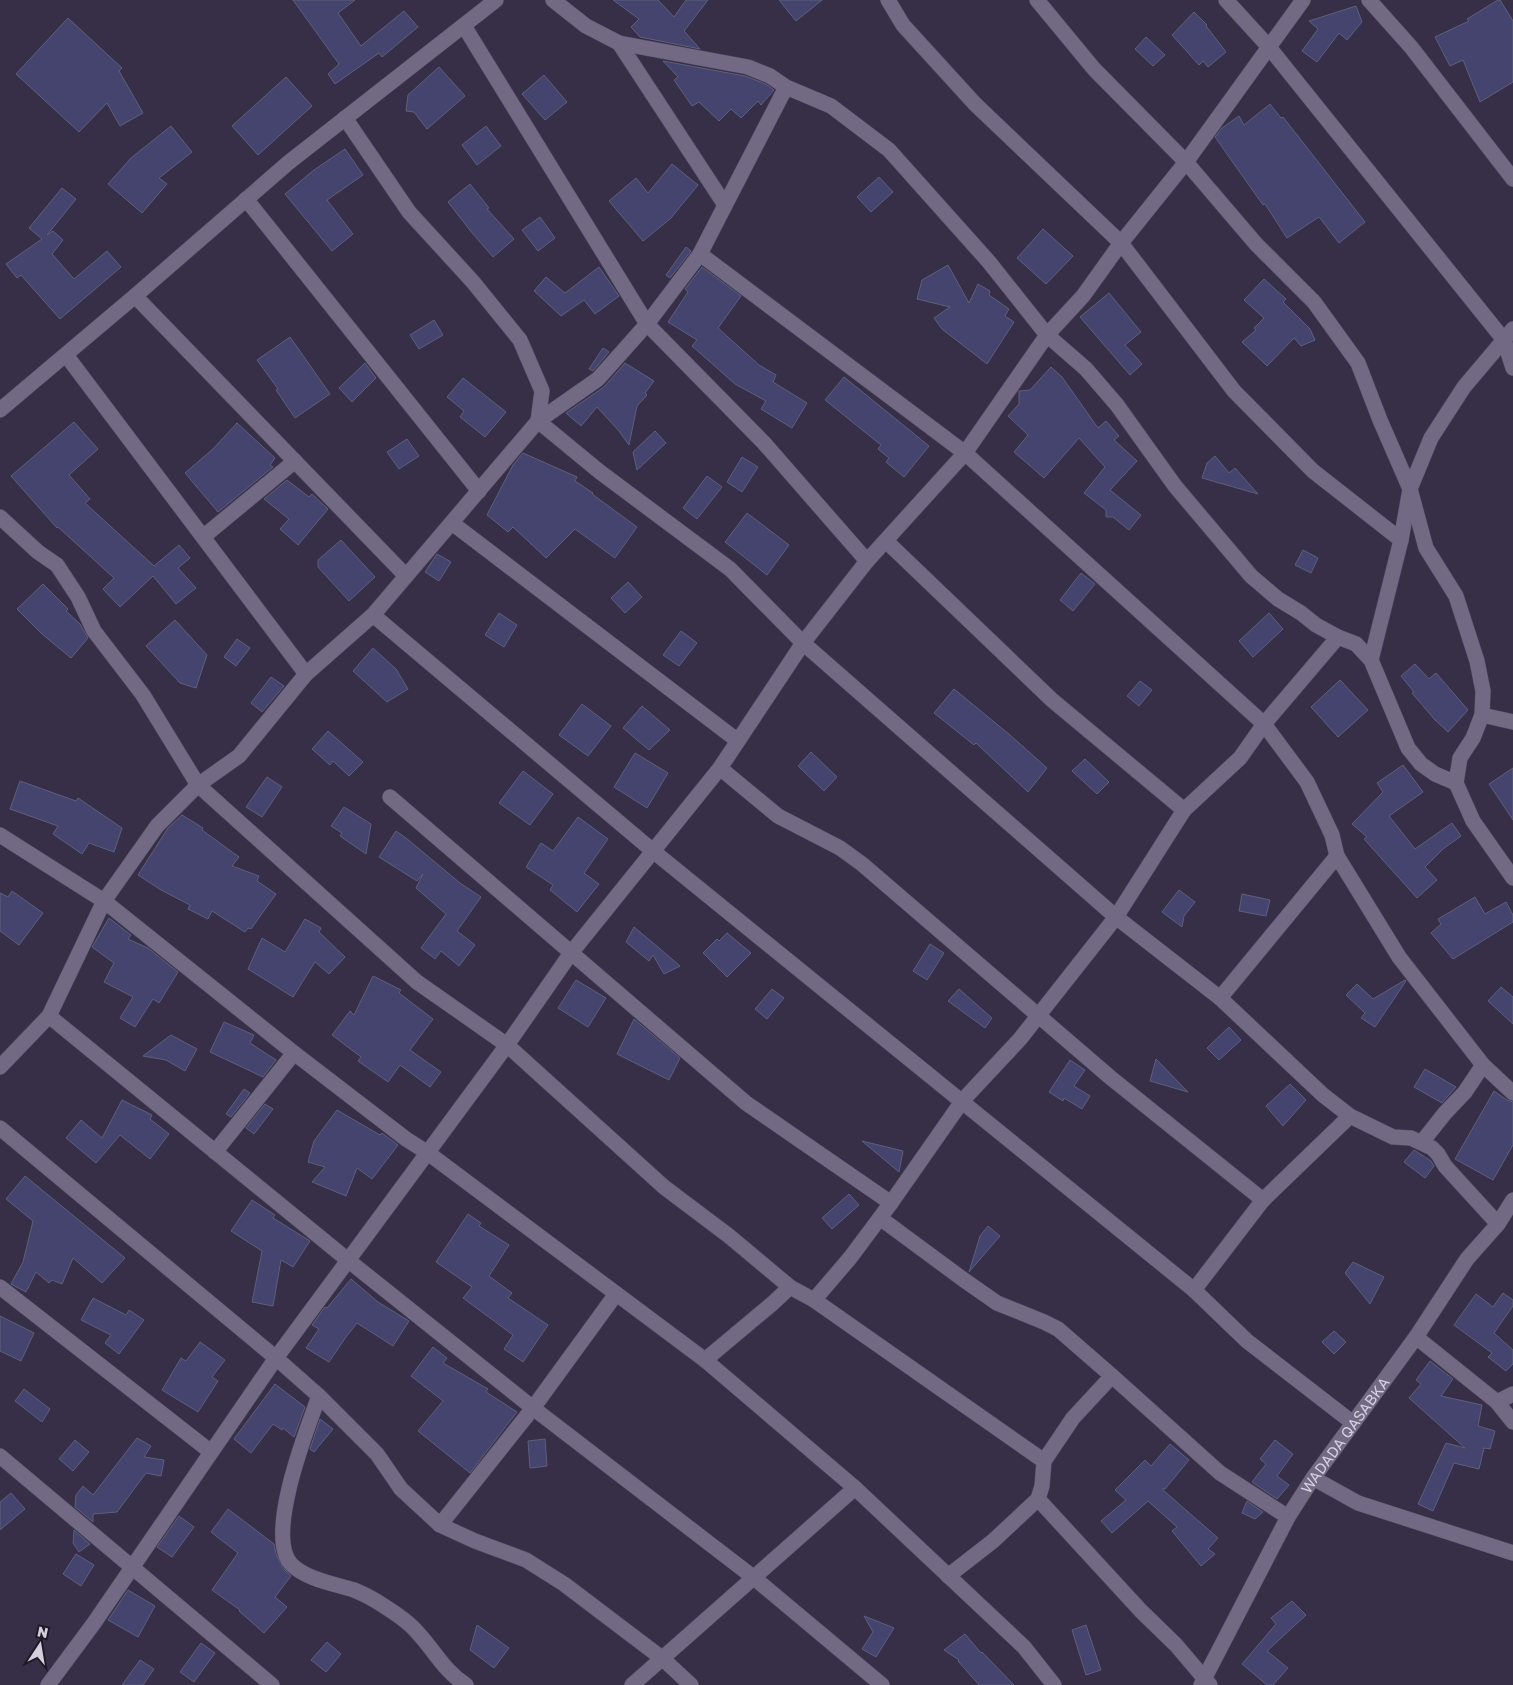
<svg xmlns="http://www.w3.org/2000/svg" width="1513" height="1685" font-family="'Golos Text',sans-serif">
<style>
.building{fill:#45446e;stroke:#5e5f7b}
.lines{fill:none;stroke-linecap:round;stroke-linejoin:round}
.minor-casing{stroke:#524b5f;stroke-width:16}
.tertiary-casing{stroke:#524b5f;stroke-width:16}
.minor{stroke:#726985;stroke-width:15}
.tertiary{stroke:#726985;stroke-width:15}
.labels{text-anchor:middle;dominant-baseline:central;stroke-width:4.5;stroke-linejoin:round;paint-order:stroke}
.street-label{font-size:15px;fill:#d4cfdf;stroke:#1d1a25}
</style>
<rect width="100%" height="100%" fill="#372f47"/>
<g class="building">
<polygon points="293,0 355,0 338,13 361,46 404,11 418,27 382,57 379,53 335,84 328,74 339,64"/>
<polygon points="613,0 658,0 674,17 686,0 708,0 684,31 700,49 640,37 631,27 639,19"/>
<polygon points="779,0 822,0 796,21"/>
<polygon points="1498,0 1500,0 1513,21 1513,82 1480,102 1463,60 1450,66 1435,37 1469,21 1467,19"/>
<polygon points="1356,6 1362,22 1347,40 1339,33 1317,62 1302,51 1318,29 1309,21"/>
<polygon points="1194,12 1207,25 1206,26 1226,52 1208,67 1203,61 1199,65 1172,35"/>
<polygon points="68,18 122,68 119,71 143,113 120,126 107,103 79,132 16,74"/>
<polygon points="1146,37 1165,55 1153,66 1135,49"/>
<polygon points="663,61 745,76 766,84 774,90 761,105 758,101 741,118 731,109 719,121 699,102 692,106 674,80 678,77"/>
<polygon points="439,67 465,96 427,129 414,112 406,111 408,95"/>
<polygon points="544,75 567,102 545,120 522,94"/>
<polygon points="286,77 312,106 258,155 232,126"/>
<polygon points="1270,104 1281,118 1283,117 1365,222 1339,243 1319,217 1287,238 1265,204 1263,205 1215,137 1222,128 1239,116 1244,125"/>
<polygon points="171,126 192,152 159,178 167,184 142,213 108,184 131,158"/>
<polygon points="486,126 501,146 477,165 462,145"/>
<polygon points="345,149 363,175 327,200 353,234 332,251 285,194 314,170"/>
<polygon points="672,164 698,185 671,218 643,241 609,201 636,178 648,193"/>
<polygon points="879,177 893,192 871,212 857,197"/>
<polygon points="470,184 489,208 487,209 514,239 493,257 473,234 448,202"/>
<polygon points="62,188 76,199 47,235 53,231 63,240 52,254 74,279 107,251 121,267 60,319 21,275 17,278 6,264 42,239 29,228"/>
<polygon points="540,217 555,238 538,251 522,230"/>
<polygon points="1043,229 1073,256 1046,284 1017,258"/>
<polygon points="686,247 691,251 670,278 666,275"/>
<polygon points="948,265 969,303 978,284 990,291 989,295 1009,309 1005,316 1014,322 987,364 942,329 934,318 950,307 917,299 922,280"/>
<polygon points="599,267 619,296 595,314 584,300 561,316 534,291 546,277 565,293"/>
<polygon points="702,267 741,296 718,328 759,365 776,375 773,382 807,403 792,428 761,409 766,401 735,384 692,346 697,340 668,322 688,292 685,289"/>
<polygon points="1264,279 1286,299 1283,302 1310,329 1315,340 1301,346 1294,338 1267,366 1242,342 1256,330 1254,328 1264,318 1244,300"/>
<polygon points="1109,293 1141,332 1125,345 1142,364 1130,375 1080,317"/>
<polygon points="434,320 443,335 419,349 410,335"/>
<polygon points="290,337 330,394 295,418 276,390 278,389 257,360"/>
<polygon points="603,348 609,352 593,371 589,369"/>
<polygon points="365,363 376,378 352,402 339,388"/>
<polygon points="625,363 654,381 645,393 647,395 637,406 629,445 619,431 597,407 581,426 566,413 604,387"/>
<polygon points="1051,367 1062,377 1098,428 1106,421 1119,436 1114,440 1137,461 1110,490 1141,515 1129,530 1113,517 1106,517 1106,510 1084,493 1105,467 1079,438 1044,478 1014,452 1028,435 1008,416 1019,404 1019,391 1030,390"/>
<polygon points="844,377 929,446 904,477 886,462 889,458 878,449 881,445 825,400"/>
<polygon points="463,378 506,412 485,437 460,417 464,411 447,397"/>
<polygon points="74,422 98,449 69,475 90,499 85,503 154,566 179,545 190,558 178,568 196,588 176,604 153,576 120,607 103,589 114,578 58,527 57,528 11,476"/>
<polygon points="237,423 275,458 270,465 273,467 218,512 185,473 213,449"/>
<polygon points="655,431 666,443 637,470 633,452"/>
<polygon points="407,439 419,456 399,469 387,452"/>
<polygon points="523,453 577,477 575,481 593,493 592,494 637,527 615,558 575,529 546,558 513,527 508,532 487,515 513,465"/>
<polygon points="1215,456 1229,473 1235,468 1258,494 1202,478 1207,463"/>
<polygon points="742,457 758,467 742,492 727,482"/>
<polygon points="707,476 722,487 697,519 683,508"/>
<polygon points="287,480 309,497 312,494 328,509 298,545 280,529 289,519 264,499"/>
<polygon points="747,513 789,545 767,575 725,542"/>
<polygon points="341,540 375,577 349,601 318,567 318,560"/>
<polygon points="1303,550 1318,558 1311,573 1295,565"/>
<polygon points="437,554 451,562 439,581 425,572"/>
<polygon points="1081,573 1095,584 1073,611 1060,600"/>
<polygon points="628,582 642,597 625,613 611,598"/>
<polygon points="43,584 68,609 66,611 80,624 88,638 71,658 42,634 17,609"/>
<polygon points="499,613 517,625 504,647 485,635"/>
<polygon points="1269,613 1283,629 1253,657 1239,641"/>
<polygon points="175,620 207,655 196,688 180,683 146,646"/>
<polygon points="681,631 697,643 679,666 663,655"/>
<polygon points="237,639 250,648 236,666 224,657"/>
<polygon points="373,648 396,669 408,689 387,702 353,671"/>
<polygon points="1415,664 1429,679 1436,673 1468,710 1448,732 1435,720 1412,693 1414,692 1401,676"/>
<polygon points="271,677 284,686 262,712 251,703"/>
<polygon points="1340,680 1368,710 1338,737 1311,707"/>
<polygon points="1140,681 1152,690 1139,706 1127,696"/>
<polygon points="954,689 1010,735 1047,768 1028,792 976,743 974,745 934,713"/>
<polygon points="582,704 611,726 588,756 559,735"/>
<polygon points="642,706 670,730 649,750 623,728"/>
<polygon points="328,731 363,762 349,776 333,761 330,765 312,749"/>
<polygon points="811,752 837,777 824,791 798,766"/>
<polygon points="635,753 668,773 647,808 614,787"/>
<polygon points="1085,759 1109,782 1097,794 1072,771"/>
<polygon points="1403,765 1423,792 1389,816 1415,849 1452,823 1461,836 1443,849 1425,867 1437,880 1417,898 1364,839 1367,837 1352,824 1383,792 1377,783"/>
<polygon points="1513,768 1513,820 1489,784"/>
<polygon points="523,771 553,794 530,825 499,803"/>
<polygon points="267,777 282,787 262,817 246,807"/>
<polygon points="20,781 76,801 78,798 122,828 114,852 89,843 82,854 53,834 58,826 10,809"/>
<polygon points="344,807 371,824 366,854 340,836 342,833 331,826"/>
<polygon points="182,815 203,828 202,830 239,857 232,866 259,876 257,881 276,894 251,929 248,928 245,932 212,911 208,919 188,909 190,905 161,890 138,875 168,828"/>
<polygon points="578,817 608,839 584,873 599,884 577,912 550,890 553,885 526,867 541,843 553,851"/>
<polygon points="396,831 406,838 460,883 481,897 457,931 475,945 459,966 441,951 435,959 421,948 446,914 416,888 423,874 417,881 379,857"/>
<polygon points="1179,890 1195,902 1184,916 1182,927 1162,912"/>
<polygon points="12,891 43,913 19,945 0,931 0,893 8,897"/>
<polygon points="1242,894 1270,900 1266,916 1239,911"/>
<polygon points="1475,897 1485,914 1506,902 1513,915 1513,922 1453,959 1431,933 1441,924 1438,919"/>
<polygon points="109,918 131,935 128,939 148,948 178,972 159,1003 153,999 135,1027 120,1018 133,997 104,982 114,963 92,947"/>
<polygon points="305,919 321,928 319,932 345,957 329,974 315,962 293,997 248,969 262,938 285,952"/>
<polygon points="634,927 659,948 680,966 664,974 653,955 649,961 626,942"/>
<polygon points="727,933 751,953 727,977 703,953 717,939 719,941"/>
<polygon points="930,944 944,953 927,980 913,971"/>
<polygon points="373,976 401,990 399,993 433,1019 410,1050 441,1072 430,1087 400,1065 388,1082 358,1061 361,1057 332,1035 350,1011 354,1015"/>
<polygon points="576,980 606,998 588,1027 558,1008"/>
<polygon points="1405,980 1406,981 1375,1027 1361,1018 1365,1013 1346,995 1357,984 1373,999"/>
<polygon points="1501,987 1513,997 1513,1024 1488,1001"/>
<polygon points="772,989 784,998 767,1019 755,1009"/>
<polygon points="959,989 992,1018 985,1028 948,1001"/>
<polygon points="634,1019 680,1058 669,1080 617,1054"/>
<polygon points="224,1022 254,1035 250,1043 276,1060 263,1077 210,1052"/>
<polygon points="1229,1027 1241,1040 1219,1060 1207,1048"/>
<polygon points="171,1035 197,1049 185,1071 166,1060 143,1056"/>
<polygon points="1156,1059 1188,1092 1150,1081"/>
<polygon points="1070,1060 1085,1070 1074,1086 1090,1096 1082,1109 1064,1098 1063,1101 1049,1092"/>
<polygon points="1425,1069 1456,1087 1442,1103 1414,1087"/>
<polygon points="1290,1084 1306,1100 1283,1126 1266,1106"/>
<polygon points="244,1089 250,1093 231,1117 226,1114"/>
<polygon points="1494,1091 1507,1100 1513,1102 1513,1145 1493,1180 1455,1159"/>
<polygon points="122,1100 152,1115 150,1119 169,1134 150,1159 120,1135 96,1163 66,1138 81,1120 102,1138"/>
<polygon points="265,1104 273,1109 254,1134 246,1128"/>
<polygon points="337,1110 380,1135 382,1133 398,1145 372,1179 357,1168 346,1196 312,1182 325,1167 308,1162 314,1141"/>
<polygon points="862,1141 903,1151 899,1172"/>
<polygon points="1414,1150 1431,1161 1434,1166 1425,1178 1404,1162"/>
<polygon points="25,1176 125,1258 102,1283 73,1258 62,1284 52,1280 49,1283 36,1272 26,1292 11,1284 23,1262 33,1221 6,1199"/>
<polygon points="849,1194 859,1205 832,1229 822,1218"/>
<polygon points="252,1200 275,1215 273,1218 310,1241 293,1267 281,1260 273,1306 252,1302 262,1251 231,1231"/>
<polygon points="468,1214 481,1223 479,1226 509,1245 489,1276 512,1293 508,1298 548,1325 523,1362 504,1349 513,1335 463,1298 472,1287 436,1262"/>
<polygon points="988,1226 1000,1236 969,1272 980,1236"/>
<polygon points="1353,1262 1384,1277 1370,1304 1345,1273"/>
<polygon points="351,1279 378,1302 409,1321 393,1346 357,1323 346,1337 329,1362 306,1348 319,1329 312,1325 325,1307 327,1308"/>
<polygon points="1503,1293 1513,1300 1513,1306 1494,1333 1513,1350 1513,1364 1506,1371 1488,1357 1492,1353 1454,1325 1476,1294 1493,1307"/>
<polygon points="93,1298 126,1315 129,1310 144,1320 119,1354 105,1343 111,1335 81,1320"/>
<polygon points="0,1316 34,1333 21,1361 0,1351"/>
<polygon points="1334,1331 1346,1342 1334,1354 1322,1342"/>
<polygon points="200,1342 225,1360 212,1377 218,1381 198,1412 162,1390 181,1358 186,1361"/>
<polygon points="433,1347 447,1358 443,1363 488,1389 486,1392 517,1412 470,1473 418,1431 443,1401 411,1376"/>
<polygon points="1430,1361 1453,1379 1441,1396 1482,1405 1478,1426 1495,1431 1490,1449 1484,1448 1479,1469 1454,1463 1433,1511 1418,1504 1446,1443 1465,1448 1409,1398 1421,1384 1416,1380"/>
<polygon points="275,1384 305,1407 294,1437 283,1428 282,1430 273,1424 251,1453 234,1439"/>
<polygon points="24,1389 50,1409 42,1422 15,1401"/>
<polygon points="320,1419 333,1429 314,1452 310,1449"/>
<polygon points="137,1438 151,1446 144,1457 164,1460 161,1476 146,1473 117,1512 93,1514 93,1522 75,1507 76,1495 83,1486 93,1495"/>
<polygon points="545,1439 547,1466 530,1468 528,1441"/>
<polygon points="75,1440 89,1452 73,1471 59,1459"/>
<polygon points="1275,1440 1293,1454 1277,1476 1289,1485 1277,1499 1252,1482 1266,1464 1260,1459"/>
<polygon points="1170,1444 1189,1460 1165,1489 1163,1488 1163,1490 1218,1538 1208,1549 1215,1554 1201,1566 1172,1531 1177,1527 1148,1501 1112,1533 1101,1521 1126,1500 1115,1490 1145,1460 1151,1466"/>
<polygon points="11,1493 25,1509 0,1530 0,1502"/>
<polygon points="1247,1501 1263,1512 1255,1519 1242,1513"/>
<polygon points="228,1509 274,1544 276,1554 283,1568 291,1576 275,1597 287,1607 264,1633 239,1611 240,1610 212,1590 238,1553 211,1532"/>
<polygon points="179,1516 194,1527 172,1557 157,1547"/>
<polygon points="74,1530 90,1544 79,1552 73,1543"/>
<polygon points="76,1554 94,1565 81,1586 63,1574"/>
<polygon points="128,1590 155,1606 138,1637 108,1620"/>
<polygon points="1292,1601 1306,1615 1267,1651 1288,1668 1273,1685 1267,1685 1242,1664 1276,1624 1271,1618"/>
<polygon points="864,1616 894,1628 876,1657 862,1649 873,1632"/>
<polygon points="477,1625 509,1648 494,1668 470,1650"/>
<polygon points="1086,1625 1101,1670 1086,1675 1072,1630"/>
<polygon points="965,1634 981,1653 982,1652 1014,1685 979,1685 958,1661 959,1660 944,1650"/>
<polygon points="327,1642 341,1654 326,1672 311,1660"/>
<polygon points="201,1643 215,1653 194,1682 180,1672"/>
<polygon points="140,1660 154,1669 143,1685 122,1685"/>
</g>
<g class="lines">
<g class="minor-casing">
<g id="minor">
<polyline points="553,0 586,26 619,43 748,67 770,76 786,87 831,106 889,150 989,262 1047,335 1086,369 1117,405 1175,486 1251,576 1278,599 1301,613 1316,625 1338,637 1356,644 1371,660 1408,748 1421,764 1435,774 1456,783"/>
<polyline points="888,0 903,25 975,104 1121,243 1234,391 1313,471 1401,540"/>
<polyline points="1037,0 1094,69 1186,162 1256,244 1314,302 1358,363 1380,420 1410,489 1401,540 1371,660"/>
<polyline points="1226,0 1268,46 1504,340 1513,368"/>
<polyline points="1369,0 1411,47 1513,179"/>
<polyline points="464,26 647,324 764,443 867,561"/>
<polyline points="619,43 725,205"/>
<polyline points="786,87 700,254 647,324 598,379 538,421 373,615 306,674 239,756 198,785 157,826 104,901 294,1053 406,1139 428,1153 705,1360 855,1488 1024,1647 1054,1685"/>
<polyline points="345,118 409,212 473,282 520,340 542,391 538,421 600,472 730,569 803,643 1116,917 1220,998 1323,1095 1350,1116 1393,1137 1411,1138 1432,1148 1438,1154 1445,1166 1498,1224"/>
<polyline points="246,199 479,491"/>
<polyline points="700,254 965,453 1264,724 1240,758 1184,810"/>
<polyline points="135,296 406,576"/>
<polyline points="1513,329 1464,387 1431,438 1410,489 1426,548 1456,596 1477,661 1483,691 1482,715 1473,738 1460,758 1456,783 1473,821 1513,878"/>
<polyline points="66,355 306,674"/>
<polyline points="0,410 135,296 288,163 496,0"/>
<polyline points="0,517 38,552 57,565 78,597 94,631 143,695 198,785 417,982 507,1045 664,1187 729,1236 790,1287 814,1300 1044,1461"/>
<polyline points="452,523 738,741"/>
<polyline points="203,537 295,461"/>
<polyline points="373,615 653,851 1194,1290 1247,1341 1353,1423"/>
<polyline points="1338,637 1264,724 1307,782 1332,835 1337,856 1399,957 1483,1065 1513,1093"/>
<polyline points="1482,715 1513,722"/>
<polyline points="720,768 778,816 840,848 862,864 1111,1078 1263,1200"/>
<polyline points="390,797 746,1103 891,1203"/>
<polyline points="0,835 104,901 49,1016 0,1067"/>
<polyline points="1220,998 1337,856"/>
<polyline points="49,1016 349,1261 533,1408 753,1577 882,1685"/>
<path d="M0 1128 276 1358 319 1396C307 1429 265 1535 291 1564 305 1579 335 1584 354 1590 364 1594 375 1600 384 1606 395 1613 409 1622 417 1632 435 1651 443 1670 466 1685"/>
<polyline points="1422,1142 1445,1113 1465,1092 1483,1065"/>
<polyline points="215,1152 294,1053"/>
<polyline points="880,1218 964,1280 997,1303 1044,1322 1058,1329 1112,1376 1220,1473 1288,1517"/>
<polyline points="0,1287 211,1452"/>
<polyline points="1194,1290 1263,1200 1350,1116"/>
<polyline points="814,1300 850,1258 891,1203 963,1100 1020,1039 1116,917 1184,810 1052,700 886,541"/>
<polyline points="1416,1337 1497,1402 1513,1422"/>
<polyline points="705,1360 773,1303 790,1287"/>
<polyline points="319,1396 377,1454 401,1489 440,1525 475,1541 526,1560 564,1584 663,1659 691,1685"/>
<polyline points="1497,1402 1513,1394"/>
<polyline points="0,1456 272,1685"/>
<polyline points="1313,1478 1358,1503 1513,1553"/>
<polyline points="1038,1499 1141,1611 1176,1645 1210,1685"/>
<polyline points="440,1525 533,1408 616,1294"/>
<polyline points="948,1576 993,1541 1038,1499 1042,1486 1044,1461 1073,1418 1112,1376"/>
<polyline points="48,1685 94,1623 276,1358 507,1045 571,953 720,768 803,643 867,561 965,453 1047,335 1083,296 1121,243 1186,162 1303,0"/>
<polyline points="632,1685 855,1488"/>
</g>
</g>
<g class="tertiary-casing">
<g id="tertiary">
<path id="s1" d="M1201 1685 1288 1517 1313 1478 1416 1337 1467 1259 1498 1224 1513 1200"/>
</g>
</g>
<use href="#minor" class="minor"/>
<use href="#tertiary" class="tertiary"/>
</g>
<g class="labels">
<g class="street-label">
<text stroke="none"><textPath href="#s1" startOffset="289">WADADA QASABKA</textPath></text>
</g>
</g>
<g transform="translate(40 1645) rotate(12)" stroke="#1d1a25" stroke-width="4" paint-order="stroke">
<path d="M0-4L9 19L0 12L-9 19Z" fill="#d4cfdf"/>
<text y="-8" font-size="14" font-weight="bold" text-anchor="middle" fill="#d4cfdf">N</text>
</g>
</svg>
